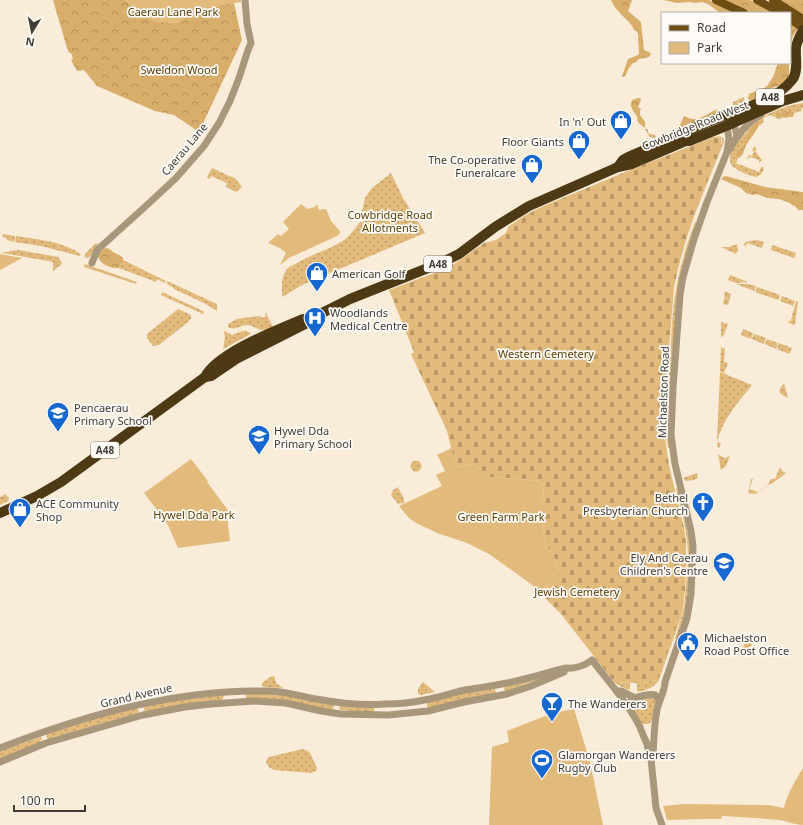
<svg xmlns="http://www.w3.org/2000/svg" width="803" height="825" font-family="'Noto Sans',sans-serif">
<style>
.grass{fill:url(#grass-dots)}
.forest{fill:url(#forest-crowns)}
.cemetery{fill:url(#cemetery-stones)}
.park{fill:#e2ba7b}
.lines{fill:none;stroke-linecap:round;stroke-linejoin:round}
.minor{stroke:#a9977b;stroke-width:7}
.major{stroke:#6e4e14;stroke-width:8}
.highway{stroke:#4e3915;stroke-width:10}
.labels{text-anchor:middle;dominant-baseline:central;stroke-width:3.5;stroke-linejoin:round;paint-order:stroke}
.shield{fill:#fefbf7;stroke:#7a756f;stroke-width:1}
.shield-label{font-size:10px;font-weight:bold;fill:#413c35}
.park-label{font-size:11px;fill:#5a3e05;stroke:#fefbf7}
.poi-label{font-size:11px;fill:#413c35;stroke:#fefbf7;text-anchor:start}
.street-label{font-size:11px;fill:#413c35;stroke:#fefbf7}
</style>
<defs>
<pattern id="grass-dots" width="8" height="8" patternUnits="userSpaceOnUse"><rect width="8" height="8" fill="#e2ba7b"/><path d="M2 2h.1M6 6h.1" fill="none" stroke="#b99866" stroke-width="1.8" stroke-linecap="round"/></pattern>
<pattern id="forest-crowns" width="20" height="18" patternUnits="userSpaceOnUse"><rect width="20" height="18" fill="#d9ae6b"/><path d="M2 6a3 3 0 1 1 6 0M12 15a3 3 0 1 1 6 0" fill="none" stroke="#b28f59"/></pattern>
<pattern id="cemetery-stones" width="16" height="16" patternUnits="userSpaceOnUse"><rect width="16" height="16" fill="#e2ba7b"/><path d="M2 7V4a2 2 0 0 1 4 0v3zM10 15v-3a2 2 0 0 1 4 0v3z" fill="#b99866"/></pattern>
</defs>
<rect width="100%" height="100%" fill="#f9edda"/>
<g class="grass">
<polygon points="744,97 745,104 741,105 738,102 737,103 740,105 732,108 733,102"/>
<path d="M803 103V108L801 109 802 111 794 113 792 111 788 113 776 114 775 116 773 117 771 115 763 118 764 121 760 126 759 123C756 124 753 126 751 129 749 132 749 134 746 136L747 139 746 141H744L743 148 737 158 738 159 736 163 759 172 761 167H763L764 168C763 172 760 176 756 177 747 175 738 171 731 165 726 153 737 142 743 133L745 134 746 133 745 131C761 116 781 106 803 103Z"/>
<polygon points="720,136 724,139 724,142 693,219 721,147 722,139 720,137 714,137"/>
<polygon points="754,147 755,147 757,149 755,151 762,160 765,158 759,163 759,160 750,157 748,159 747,159 749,155 752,156 754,152 752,150"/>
<polygon points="212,168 236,179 242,187 236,192 226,187 227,183 211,176 209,179 207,177"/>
<path d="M391 173 403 198 425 233 325 275 302 285 282 297C282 289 281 279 285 272 288 266 294 265 299 262 312 254 328 250 341 242 350 237 354 229 360 222H364L366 215 364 214 362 211 365 198 371 189Z"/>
<path d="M695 222H697L689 244 670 381 668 429 670 448H668C664 420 667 391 670 363 671 339 672 313 676 289 680 266 687 243 695 222Z"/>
<polygon points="3,234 15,236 14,242 7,240 7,238 2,237"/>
<path d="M16 236C34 239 68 242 81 255L80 256 41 246 15 242Z"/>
<polygon points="756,240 764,242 762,248 747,243 746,246 743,245 746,242"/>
<polygon points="96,243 98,244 90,257 87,258 84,257 86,253"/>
<polygon points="737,244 738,250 736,254 721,247 729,247"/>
<polygon points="772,245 796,253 794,258 771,250"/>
<polygon points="19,250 58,257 61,261 62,264 53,271 53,262 3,253 3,252 9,252 10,251"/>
<polygon points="123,260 166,281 165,283 157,279 156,282 119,268 121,264 123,263"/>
<polygon points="85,264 137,282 136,284 84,267"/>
<polygon points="730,275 748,282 736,283 728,280"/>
<polygon points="167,281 217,304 217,311 206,304 174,289 174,288 167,284"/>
<polygon points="736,284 748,284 756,286 754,291"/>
<polygon points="757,287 780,295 778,300 755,292"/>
<polygon points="725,291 731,294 728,305 723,304 724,298 728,299 724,297"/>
<polygon points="162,292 203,311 204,312 203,314 161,295"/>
<polygon points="782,296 795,301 793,306 780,301"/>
<polygon points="796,301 798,302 795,324 794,325 787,322 790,321 791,320"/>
<polygon points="178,309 191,315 191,318 188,322 159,345 153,346 147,338 147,334"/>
<path d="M265 313H266L273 327C270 328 266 330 263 330 257 330 253 325 247 325 241 325 235 331 228 327V324L237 319 251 317 260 316 262 318 266 316Z"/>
<polygon points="721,322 728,324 723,337 721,336"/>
<polygon points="743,329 753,333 751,339 741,335"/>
<path d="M224 331 232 335C239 333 245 327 251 334L223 349 225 338Z"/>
<polygon points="754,334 766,338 764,344 752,339"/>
<polygon points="767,339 778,343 776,349 765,344"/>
<polygon points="779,343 792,348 789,354 777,349"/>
<polygon points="721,347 725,349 724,362 728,363 724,373 720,371"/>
<path d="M720 372 752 385C739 401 722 420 717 442L721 443 719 448H718L717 442Z"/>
<path d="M784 383 788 398C778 393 777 392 784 383Z"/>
<polygon points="718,454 722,457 725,458 730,456 726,466 721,470"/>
<circle cx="416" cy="466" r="5.5"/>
<polygon points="780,467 782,471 786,473 780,478 755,494 748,493 751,479 753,479 749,489 758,492 768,485 771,479 775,479"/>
<polygon points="697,473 698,478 694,480 686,481 683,478"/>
<polygon points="398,487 404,499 404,503 402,504 401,503 398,504 391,495 393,490"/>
<path d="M678 488 689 538 690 558H688C688 534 682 512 676 489Z"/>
<polygon points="5,494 9,498 8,501 0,505 0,496 1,497"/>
<polygon points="688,561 690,562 687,606 677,639 675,639 684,608"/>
<path d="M685 589 683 609 680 620 659 680C654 688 646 690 638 692L637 691V683L658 680 681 613Z"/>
<polygon points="749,634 751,634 753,644 739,655"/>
<path d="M272 676 275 677C274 683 279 685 283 688L264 687 262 686V683L263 682Z"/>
<polygon points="537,677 542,678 506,691 504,689 505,686"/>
<polygon points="423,682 435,692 421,695 418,694 418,689"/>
<polygon points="614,682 630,683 630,689 628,690 620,686"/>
<polygon points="495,689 496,692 495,694 428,709 426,701 454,694"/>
<polygon points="246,692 269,692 334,705 334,707 332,710 246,700"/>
<polygon points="226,694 220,702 146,711 144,710 144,708 146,705"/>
<path d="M649 697 655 699C657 706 654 719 649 724H642L632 708C634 698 640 699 649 697Z"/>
<polygon points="341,705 374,706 374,713 340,710 339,707"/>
<polygon points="135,708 138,709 139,713 48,739 46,737 47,734 81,722"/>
<polygon points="41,737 42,739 39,743 0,759 0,751"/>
<polygon points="303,749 308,751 310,753 317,768 316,771 311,773 275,770 270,768 266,763 267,759 269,757"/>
</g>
<g class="forest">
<polygon points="53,0 125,0 154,21 176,23 202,8 234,3 242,40 199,132 174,115 155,111 97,86 84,70 77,71 71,60 73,59 71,53 69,53 67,48"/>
<path d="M611 0H632L628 11 641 22 644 50 649 52 651 54 649 57 639 59 635 63H633L629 68 625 76 623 77 622 76 628 59 638 55 639 54 638 34 637 31 634 30C632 23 625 19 620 13 616 9 613 5 611 0Z"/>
<polygon points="663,0 709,0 738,13 720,13 708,4 702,2 695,3 690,2 677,3"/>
<polygon points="721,0 750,0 775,13 747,13"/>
<polygon points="778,0 803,0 803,16"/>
<polygon points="790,23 798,28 793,36 791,43 790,42"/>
<polygon points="778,63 789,63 789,76 787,80 781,85 766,90 763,95 751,101 748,99 749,94 764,88 767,86 773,77"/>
<path d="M638 98H640L641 100 638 107 641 109 640 111V115L645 122V128C643 126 639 124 638 122 636 117 639 120 636 115 633 110 629 107 632 100Z"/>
<path d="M718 109 719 112 718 113 696 122 695 123 688 124 669 135 667 133 658 139 651 137H650L645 129H647L649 134 655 135 656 138 678 128 681 123 684 116C687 117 690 119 693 119 702 119 710 112 718 109Z"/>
<path d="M784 111 788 112 789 111H792L794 113 793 117H789L786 118C782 116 782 118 779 119L776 118 775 116 777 112 780 113 781 114Z"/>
<path d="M757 122 760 123C756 134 745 142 743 154L739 158 737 157 736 154 738 152 739 150 743 148 744 140 746 141 747 139 746 136 747 134H749V130C751 128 755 123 757 122Z"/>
<polygon points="726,176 765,187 803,192 803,210 798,210 795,206 792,205 790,203 779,199 767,198 757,194 753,195 746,193 741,188 721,179 723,177"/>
<path d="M105 248C110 248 111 251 115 253 118 255 121 255 123 258V263L121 264 119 268C110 268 97 264 98 253Z"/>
</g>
<path class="cemetery" d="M714 137H717L721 138V147C703 193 683 239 674 288L665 396 664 432 669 465 684 528 686 542V571L685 589 681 613 658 680 638 683 614 682 561 614 540 593 560 571 554 557 545 542 544 536 541 519 544 485 541 481 491 477 473 464 456 467 447 431 411 354 414 352 389 290 445 269 454 264 484 243 496 240 506 233 509 226 524 216 539 208 630 170Z"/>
<g class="park">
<polygon points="125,0 241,0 241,2 202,8 176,23 154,21"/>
<polygon points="301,204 307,209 315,207 317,204 319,210 324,209 326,209 331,221 339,230 340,233 337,236 289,258 280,265 286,253 280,248 268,243 278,234 281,236 289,229 283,222"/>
<polygon points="0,254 22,258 0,270"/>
<polygon points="451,447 456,467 473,464 491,477 541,481 544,485 541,519 544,536 545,542 554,557 560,571 540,593 531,584 489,554 467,543 437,533 416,523 409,518 399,506 442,486 436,475 445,471 437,454 439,454 450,449"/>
<polygon points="191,459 208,481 207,482 230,513 230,514 227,515 230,541 178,548 168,525 154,506 144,493"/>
<polygon points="574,709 590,762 603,825 489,825 492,747 509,742 507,731 553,713"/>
<path d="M803 768V825C795 825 787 821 779 820 760 818 741 817 722 816L721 819H704L667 820 663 806 684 804 768 805 784 808C787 794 795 781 803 768Z"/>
</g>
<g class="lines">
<g class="minor">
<path d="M730 121C735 125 736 130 737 137"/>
<path d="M729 150C737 136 746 123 761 115"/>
<polyline points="92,263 97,250 106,242 147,205 176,178 204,146 219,123 230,101 239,78 248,50 251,43 247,24 245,0"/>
<polyline points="617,691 621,691 635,698"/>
<path d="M629 708C629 705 630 701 633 699 636 697 651 693 655 695 658 697 658 698 659 701"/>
<path d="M0 748C85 715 176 689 268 691 284 691 300 696 316 699 338 703 362 706 385 704 398 704 411 703 424 700 438 698 451 693 465 690 479 688 493 686 507 683 527 679 546 673 566 668 576 669 584 666 592 660 609 682 627 702 640 727 642 733 645 739 647 744 648 750 649 754 651 759L656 808 662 825"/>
<path d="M651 759 653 755C654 740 654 724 657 710 659 700 665 691 665 682L687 618 691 594 693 546 691 531 675 464 671 435 673 388 680 295 683 277 694 239 707 202 727 152 729 139 727 126 728 122"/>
<polyline points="0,762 46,743 143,715 185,707 211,704 254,701 286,703 321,711 341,714 388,715 428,711 464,702 507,694 531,686 564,672"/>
</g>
<g class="major">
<polyline points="716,0 744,13"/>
<polyline points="757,0 781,13"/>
<polyline points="773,0 803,19"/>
<polyline points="790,19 803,28"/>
</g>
<g class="highway">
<path d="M618 167 623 160 628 157C657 145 685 132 713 120 737 110 775 102 792 80 799 72 795 57 796 47 797 41 800 36 803 30"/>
<polyline points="205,377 211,376 236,359 311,321 316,316 350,299 443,262 459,254 495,227 529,206 618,167 632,164 686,141 689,141 733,123 783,101 803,95"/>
<path d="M0 513 37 496 61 482 205 377C217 353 277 330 303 319"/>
</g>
</g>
<defs>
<g id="shop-pin" transform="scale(1.15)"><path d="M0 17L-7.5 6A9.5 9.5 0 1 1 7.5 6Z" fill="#1767d1" stroke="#fefbf7"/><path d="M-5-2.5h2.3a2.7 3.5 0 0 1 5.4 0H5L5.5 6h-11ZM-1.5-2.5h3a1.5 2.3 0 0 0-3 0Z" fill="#fff"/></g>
<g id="hospital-pin" transform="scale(1.15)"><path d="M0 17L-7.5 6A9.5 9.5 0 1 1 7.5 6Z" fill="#1767d1" stroke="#fefbf7"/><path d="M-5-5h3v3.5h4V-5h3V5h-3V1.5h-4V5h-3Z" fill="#fff"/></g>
<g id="school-pin" transform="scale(1.15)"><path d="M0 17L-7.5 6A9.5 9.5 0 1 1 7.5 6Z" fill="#1767d1" stroke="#fefbf7"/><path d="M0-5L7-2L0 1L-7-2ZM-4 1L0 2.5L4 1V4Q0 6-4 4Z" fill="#fff"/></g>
<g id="church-pin" transform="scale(1.15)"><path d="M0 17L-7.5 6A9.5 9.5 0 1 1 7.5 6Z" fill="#1767d1" stroke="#fefbf7"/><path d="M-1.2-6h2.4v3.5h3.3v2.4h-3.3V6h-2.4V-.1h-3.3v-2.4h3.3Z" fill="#fff"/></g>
<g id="civic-pin" transform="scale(1.15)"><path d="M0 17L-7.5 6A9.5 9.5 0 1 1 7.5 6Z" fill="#1767d1" stroke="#fefbf7"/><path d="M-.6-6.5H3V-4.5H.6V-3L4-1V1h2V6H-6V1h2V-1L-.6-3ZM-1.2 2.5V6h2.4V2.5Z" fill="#fff"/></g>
<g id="bar-pin" transform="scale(1.15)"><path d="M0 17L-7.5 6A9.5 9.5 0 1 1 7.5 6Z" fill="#1767d1" stroke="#fefbf7"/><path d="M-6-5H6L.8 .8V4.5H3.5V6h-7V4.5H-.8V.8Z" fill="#fff"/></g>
<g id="stadium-pin" transform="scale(1.15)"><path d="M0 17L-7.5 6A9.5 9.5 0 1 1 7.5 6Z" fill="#1767d1" stroke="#fefbf7"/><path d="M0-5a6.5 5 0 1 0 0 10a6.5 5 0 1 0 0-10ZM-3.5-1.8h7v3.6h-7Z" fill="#fff"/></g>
</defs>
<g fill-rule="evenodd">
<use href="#shop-pin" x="621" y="121"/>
<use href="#shop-pin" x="579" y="141"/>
<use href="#shop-pin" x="532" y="165"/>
<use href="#shop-pin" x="317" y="273"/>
<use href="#hospital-pin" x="315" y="318"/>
<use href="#school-pin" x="58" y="413"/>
<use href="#school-pin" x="259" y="436"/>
<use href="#church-pin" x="703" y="503"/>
<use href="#shop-pin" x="20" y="509"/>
<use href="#school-pin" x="724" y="563"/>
<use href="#civic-pin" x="688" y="643"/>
<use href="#bar-pin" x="552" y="703"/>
<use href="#stadium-pin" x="542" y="760"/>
</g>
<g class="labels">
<g class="shield">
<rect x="756" y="89" width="28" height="16" rx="3"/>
<rect x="424" y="256" width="28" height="16" rx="3"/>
<rect x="91" y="442" width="28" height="16" rx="3"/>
</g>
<g class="shield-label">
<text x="770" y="97">A48</text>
<text x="438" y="264">A48</text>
<text x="105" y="450">A48</text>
</g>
<g class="park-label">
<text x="173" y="11">Caerau Lane Park</text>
<text x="179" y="69">Sweldon Wood</text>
<text x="390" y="214">Cowbridge Road<tspan x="390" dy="13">Allotments</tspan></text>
<text x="546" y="353">Western Cemetery</text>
<text x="194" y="514">Hywel Dda Park</text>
<text x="501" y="516">Green Farm Park</text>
<text x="577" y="591">Jewish Cemetery</text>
</g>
<g class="poi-label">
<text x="606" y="121" text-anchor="end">In 'n' Out</text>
<text x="564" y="141" text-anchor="end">Floor Giants</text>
<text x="516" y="159" text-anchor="end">The Co-operative<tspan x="516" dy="13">Funeralcare</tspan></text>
<text x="332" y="273">American Golf</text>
<text x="330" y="312">Woodlands<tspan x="330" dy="13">Medical Centre</tspan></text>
<text x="74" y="407">Pencaerau<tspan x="74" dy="13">Primary School</tspan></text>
<text x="274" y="430">Hywel Dda<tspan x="274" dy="13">Primary School</tspan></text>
<text x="688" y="497" text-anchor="end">Bethel<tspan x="688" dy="13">Presbyterian Church</tspan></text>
<text x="36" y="503">ACE Community<tspan x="36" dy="13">Shop</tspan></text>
<text x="708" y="557" text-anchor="end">Ely And Caerau<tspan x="708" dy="13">Children's Centre</tspan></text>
<text x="704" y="637">Michaelston<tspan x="704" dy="13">Road Post Office</tspan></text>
<text x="568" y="703">The Wanderers</text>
<text x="558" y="754">Glamorgan Wanderers<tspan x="558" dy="13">Rugby Club</tspan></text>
</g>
<g class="street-label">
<text transform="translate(695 125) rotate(-22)">Cowbridge Road West</text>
<text transform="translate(184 149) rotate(-50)">Caerau Lane</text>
<text transform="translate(663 392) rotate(-88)">Michaelston Road</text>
<text transform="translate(136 695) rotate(-13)">Grand Avenue</text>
</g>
</g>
<rect x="661" y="12" width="130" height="52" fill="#fefbf7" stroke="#b2afa9"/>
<rect x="669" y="25" width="20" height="6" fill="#6e4e14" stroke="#b2afa9"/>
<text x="697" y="32" font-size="12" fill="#413c35">Road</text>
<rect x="669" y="42" width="20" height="12" fill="#e2ba7b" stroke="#b2afa9"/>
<text x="697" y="52" font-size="12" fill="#413c35">Park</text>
<g transform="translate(32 32) rotate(190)" stroke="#fefbf7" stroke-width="3" paint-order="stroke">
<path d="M0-3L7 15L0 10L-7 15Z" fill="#413c35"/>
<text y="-6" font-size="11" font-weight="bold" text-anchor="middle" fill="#413c35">N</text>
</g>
<path d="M14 805v6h71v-6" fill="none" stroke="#413c35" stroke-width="2"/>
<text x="20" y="805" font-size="12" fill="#413c35" stroke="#fefbf7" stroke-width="3" paint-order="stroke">100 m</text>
</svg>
